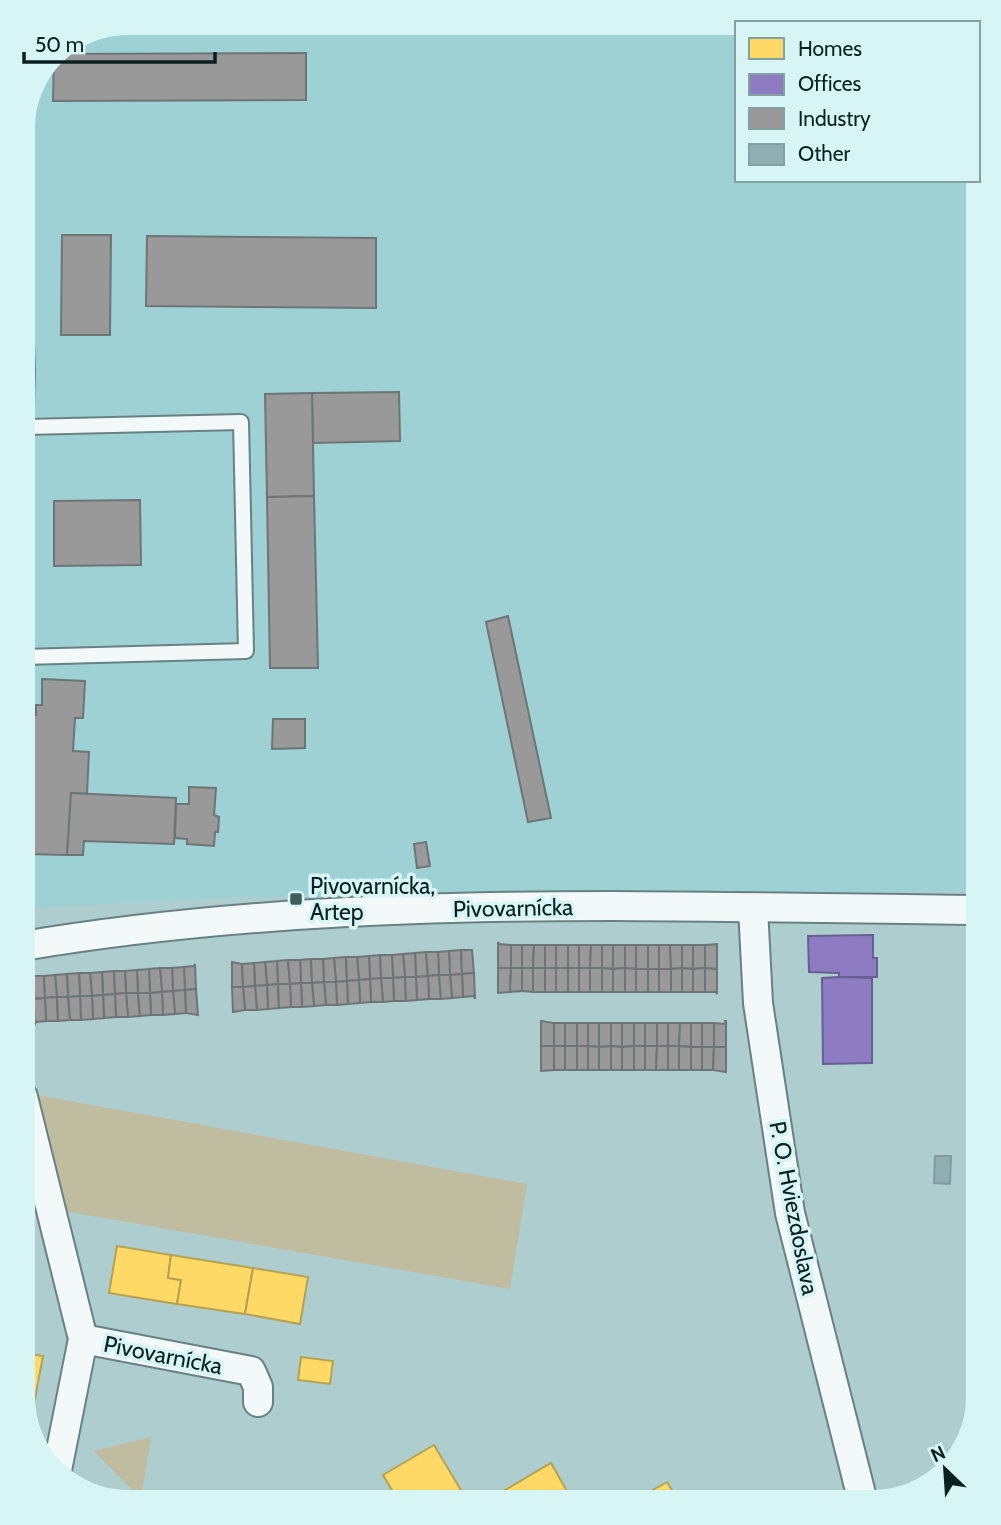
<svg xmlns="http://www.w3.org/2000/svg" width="1001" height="1525" font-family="Cabin,sans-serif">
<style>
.built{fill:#9dd1d3}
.green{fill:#c0bca0}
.homes{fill:#ffd966;stroke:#b5a251;stroke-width:2}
.offices{fill:#8e7cc3;stroke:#666092;stroke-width:2}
.industry{fill:#999;stroke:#6e7575;stroke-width:2}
.building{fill:#8faeb3;stroke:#839b9f;stroke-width:2}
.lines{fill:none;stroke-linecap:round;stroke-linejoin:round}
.service-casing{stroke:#688183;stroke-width:18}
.minor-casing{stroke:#688183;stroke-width:32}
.service{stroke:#f3f8f8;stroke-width:14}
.minor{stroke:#f3f8f8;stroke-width:28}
.poi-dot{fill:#425d5e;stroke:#d8f5f6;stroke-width:2.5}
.labels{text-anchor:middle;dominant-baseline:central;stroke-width:7;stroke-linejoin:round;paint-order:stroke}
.poi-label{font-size:23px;fill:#082021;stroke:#d8f5f6;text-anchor:start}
.street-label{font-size:23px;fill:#082021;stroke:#d8f5f6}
</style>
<rect width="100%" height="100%" fill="#adcdcf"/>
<polygon class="built" points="128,23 737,23 737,180 978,180 978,891 240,897 23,908 23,122 54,53"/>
<g class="green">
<polygon points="37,1095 527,1184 510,1289 58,1210"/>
<polygon points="151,1437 141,1499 94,1451"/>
</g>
<g class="homes">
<polygon points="117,1246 171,1255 168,1278 181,1280 177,1304 109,1293"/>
<polygon points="171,1255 253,1268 245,1314 177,1304 181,1280 168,1278"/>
<polygon points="253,1268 308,1277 300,1324 245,1314"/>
<polygon points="23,1353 43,1356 30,1425 23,1397"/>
<polygon points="301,1357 333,1361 330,1384 298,1380"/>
<polygon points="434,1445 468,1502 399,1502 383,1475"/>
<polygon points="551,1463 573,1502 505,1502 500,1493"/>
<polygon points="667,1482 679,1502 632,1502"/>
</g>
<g class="offices">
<polygon points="873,935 873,958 877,958 877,977 839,977 839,973 809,972 808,936"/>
<polygon points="839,977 872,978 872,1063 823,1064 822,978"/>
</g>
<g class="industry">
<polygon points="306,53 306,100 53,101 54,54"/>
<polygon points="62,235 111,235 110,335 61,335"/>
<polygon points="147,236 376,238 376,308 146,306"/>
<polygon points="399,392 400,441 313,443 312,393"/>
<polygon points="312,393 314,496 267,497 265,394"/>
<polygon points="314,496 318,668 270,668 267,497"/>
<polygon points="140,500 141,565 54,566 54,501"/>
<polygon points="508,616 551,818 528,822 486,622"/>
<polygon points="42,679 85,681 83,718 75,718 73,751 89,752 87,794 71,793 70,841 68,840 67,855 27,854 33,715 36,715 36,705 42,705"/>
<polygon points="273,719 305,719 305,748 272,749"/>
<polygon points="189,787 216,788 214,815 219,817 218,832 215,832 214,846 187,844 187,839 175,838 176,804 189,804"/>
<polygon points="71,793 176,798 174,844 84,841 83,855 67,855"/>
<polygon points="426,842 430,866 417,868 414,844"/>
<polygon points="498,942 499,944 511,945 511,968 498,968"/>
<polygon points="717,944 717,969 705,968 705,945"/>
<rect x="511" y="945" width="11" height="23"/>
<polygon points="522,945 534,945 533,968 522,968"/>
<polygon points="534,945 545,945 545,968 533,968"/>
<rect x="545" y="945" width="11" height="23"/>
<rect x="556" y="945" width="12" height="23"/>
<rect x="568" y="945" width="11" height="23"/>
<polygon points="579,945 591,945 590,968 579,968"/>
<polygon points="591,945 602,945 602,968 590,968"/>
<polygon points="602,945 613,945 613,969 602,968"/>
<polygon points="613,945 625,945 625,968 613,969"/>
<polygon points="625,945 636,945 636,969 625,968"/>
<rect x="636" y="945" width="12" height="24"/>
<rect x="648" y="945" width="11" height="24"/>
<polygon points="659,945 670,945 671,969 659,969"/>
<polygon points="670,945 682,945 682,968 671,969"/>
<polygon points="682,945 693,945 693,969 682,968"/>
<polygon points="693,945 705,945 705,968 693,969"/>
<polygon points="461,950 462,974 450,975 449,951"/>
<polygon points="461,950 472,950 474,973 462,974"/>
<polygon points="449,951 450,975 439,975 438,952"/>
<polygon points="426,952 428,976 416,977 415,953"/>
<polygon points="426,952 438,952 439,975 428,976"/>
<polygon points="415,953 416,977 405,977 403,954"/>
<polygon points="403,954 405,977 393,978 392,955"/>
<polygon points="380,955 381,978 370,979 369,956"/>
<polygon points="380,955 392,955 393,978 381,978"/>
<polygon points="369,956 370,979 359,980 357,957"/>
<polygon points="346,957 347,981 336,982 334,958"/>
<polygon points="346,957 357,957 359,980 347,981"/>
<polygon points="334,958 336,982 324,982 323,959"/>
<polygon points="311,959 312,983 301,983 300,960"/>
<polygon points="311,959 323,959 324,982 312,983"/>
<polygon points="288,960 290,984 278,984 277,961"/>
<polygon points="288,960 300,960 301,983 290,984"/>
<polygon points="277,961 278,984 267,985 265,962"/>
<polygon points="232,962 242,964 243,987 232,987"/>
<polygon points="265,962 267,985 255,986 254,963"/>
<polygon points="254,963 255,986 243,987 242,964"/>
<polygon points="195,964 196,989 185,990 184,967 194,966"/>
<polygon points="184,967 185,990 173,991 172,968"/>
<polygon points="160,968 172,968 173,991 162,992"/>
<polygon points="160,968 162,992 150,993 149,969"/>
<polygon points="498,968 511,968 510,992 498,993"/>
<polygon points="511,968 522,968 522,991 510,992"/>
<polygon points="522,968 533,968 533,992 522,991"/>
<rect x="533" y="968" width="12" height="24"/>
<rect x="545" y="968" width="11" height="24"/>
<rect x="556" y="968" width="12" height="24"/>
<rect x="568" y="968" width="11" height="24"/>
<rect x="579" y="968" width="11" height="24"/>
<rect x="590" y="968" width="12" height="24"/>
<polygon points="602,968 613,969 613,992 602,992"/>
<polygon points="625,968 636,969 636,992 625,992"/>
<polygon points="625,968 625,992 613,992 613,969"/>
<polygon points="682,968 682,992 671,992 671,969"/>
<polygon points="682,968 693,969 693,992 682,992"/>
<polygon points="705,968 705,992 693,992 693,969"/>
<polygon points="705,968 717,969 717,994 716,992 705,992"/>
<polygon points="149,969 150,993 138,993 137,970"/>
<rect x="636" y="969" width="12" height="23"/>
<rect x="648" y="969" width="11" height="23"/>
<rect x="659" y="969" width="12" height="23"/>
<polygon points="137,970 138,993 126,993 125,971"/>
<polygon points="114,971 115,994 103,995 102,972"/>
<polygon points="114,971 125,971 126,993 115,994"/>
<polygon points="102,972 103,995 92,996 90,973"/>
<polygon points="79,973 90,973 92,996 80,996"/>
<polygon points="79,973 80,996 68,997 67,974"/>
<polygon points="474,973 475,999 474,996 463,997 462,974"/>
<polygon points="31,974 33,976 44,976 45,998 33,999"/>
<polygon points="67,974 68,997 57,997 55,975"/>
<polygon points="462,974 463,997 452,998 450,975"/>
<polygon points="55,975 57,997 45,998 44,976"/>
<polygon points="439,975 441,999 429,999 428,976"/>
<polygon points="439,975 450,975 452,998 441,999"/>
<polygon points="428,976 429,999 417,1000 416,977"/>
<polygon points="405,977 406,1001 394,1001 393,978"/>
<polygon points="405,977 416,977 417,1000 406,1001"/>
<polygon points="381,978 393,978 394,1001 383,1002"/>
<polygon points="381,978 383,1002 371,1002 370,979"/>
<polygon points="370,979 371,1002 360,1003 359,980"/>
<polygon points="359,980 360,1003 348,1004 347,981"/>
<polygon points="347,981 348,1004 337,1005 336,982"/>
<polygon points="324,982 336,982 337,1005 326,1005"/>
<polygon points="324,982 326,1005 314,1006 312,983"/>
<polygon points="301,983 312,983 314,1006 302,1007"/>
<polygon points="301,983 302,1007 291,1007 290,984"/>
<polygon points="278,984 279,1008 268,1009 267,985"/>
<polygon points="278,984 290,984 291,1007 279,1008"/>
<polygon points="267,985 268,1009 257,1010 255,986"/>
<polygon points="255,986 257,1010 245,1010 243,987"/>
<polygon points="232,987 243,987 245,1010 233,1012"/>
<polygon points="196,989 198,1015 186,1013 185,990"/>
<polygon points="185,990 186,1013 175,1014 173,991"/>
<polygon points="173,991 175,1014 163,1015 162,992"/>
<polygon points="162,992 163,1015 151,1015 150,993"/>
<polygon points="126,993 138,993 140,1016 128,1017"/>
<polygon points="126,993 128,1017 116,1017 115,994"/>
<polygon points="138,993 150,993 151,1015 140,1016"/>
<polygon points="115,994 116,1017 104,1018 103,995"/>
<polygon points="103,995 104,1018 93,1019 92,996"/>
<polygon points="80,996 92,996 93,1019 81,1020"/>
<polygon points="80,996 81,1020 70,1020 68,997"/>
<polygon points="57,997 58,1021 46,1021 45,998"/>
<polygon points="57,997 68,997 70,1020 58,1021"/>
<polygon points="45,998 46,1021 36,1022 35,1024 33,999"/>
<polygon points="541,1021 554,1023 554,1046 541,1046"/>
<polygon points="725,1021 726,1021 726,1047 714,1047 714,1023 726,1024"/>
<rect x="554" y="1023" width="11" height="23"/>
<rect x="565" y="1023" width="12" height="23"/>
<rect x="577" y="1023" width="11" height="23"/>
<polygon points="588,1023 599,1023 599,1047 588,1046"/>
<polygon points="599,1023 611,1023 611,1046 599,1047"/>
<polygon points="611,1023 622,1023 622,1047 611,1046"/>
<polygon points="622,1023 634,1023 634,1046 622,1047"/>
<rect x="634" y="1023" width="11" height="23"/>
<rect x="645" y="1023" width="12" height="23"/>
<rect x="657" y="1023" width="11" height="23"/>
<polygon points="668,1023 680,1023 679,1046 668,1046"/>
<polygon points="680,1023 691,1023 691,1047 679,1046"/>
<rect x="691" y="1023" width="11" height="24"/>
<rect x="702" y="1023" width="12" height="24"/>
<polygon points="541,1046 554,1046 554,1070 541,1071"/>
<rect x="554" y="1046" width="11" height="24"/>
<rect x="565" y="1046" width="12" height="24"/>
<rect x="577" y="1046" width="11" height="24"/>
<polygon points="588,1046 599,1047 599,1070 588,1070"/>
<polygon points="611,1046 611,1070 599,1070 599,1047"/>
<polygon points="611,1046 622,1047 622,1070 611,1070"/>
<polygon points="634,1046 634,1070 622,1070 622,1047"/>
<rect x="634" y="1046" width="11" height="24"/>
<polygon points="645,1046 657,1046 656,1070 645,1070"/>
<polygon points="657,1046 668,1046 668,1070 656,1070"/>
<rect x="668" y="1046" width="11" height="24"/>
<polygon points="679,1046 691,1047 691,1070 679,1070"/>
<rect x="691" y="1047" width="11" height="23"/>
<polygon points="702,1047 714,1047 713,1070 702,1070"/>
<polygon points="714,1047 726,1047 726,1072 713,1070"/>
</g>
<g class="building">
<polygon points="972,1007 978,1007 978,1064 971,1064"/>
<polygon points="935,1156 951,1156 950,1184 934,1183"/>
</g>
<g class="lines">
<g class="service-casing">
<g id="service">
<polyline points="23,511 27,370 23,265"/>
<polyline points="23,657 246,651 241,422 25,427"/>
</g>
</g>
<g class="minor-casing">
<g id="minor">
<polyline points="753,908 758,1003 790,1213 863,1502"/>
<path d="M23 946C338 893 660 907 978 910"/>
<polyline points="23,1097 83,1339 57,1470"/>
<polyline points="83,1339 251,1371 258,1387 258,1402"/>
</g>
</g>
<use href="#service" class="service"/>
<use href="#minor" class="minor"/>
</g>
<rect class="poi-dot" x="289" y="892" width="14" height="14" rx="3.5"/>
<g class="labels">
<g class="poi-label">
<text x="310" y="886">Pivovarnícka,<tspan x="310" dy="26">Artep</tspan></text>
</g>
<g class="street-label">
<text transform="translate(513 908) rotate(-1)">Pivovarnícka</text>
<text transform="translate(794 1208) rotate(79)">P. O. Hviezdoslava</text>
<text transform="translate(163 1355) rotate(11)">Pivovarnícka</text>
</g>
</g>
<path d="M0 0H1001V1525H0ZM128 35H873A93 93 0 0 1 966 128V1397A93 93 0 0 1 873 1490H128A93 93 0 0 1 35 1397V128A93 93 0 0 1 128 35Z" fill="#d8f5f6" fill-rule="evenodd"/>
<rect x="735" y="21" width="245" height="161" fill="#d8f5f6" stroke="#85a0a1" stroke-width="2"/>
<rect x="749" y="38" width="35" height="21" fill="#ffd966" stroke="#85a0a1" stroke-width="2"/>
<text x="798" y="56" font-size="21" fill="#082021">Homes</text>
<rect x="749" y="74" width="35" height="21" fill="#8e7cc3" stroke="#85a0a1" stroke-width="2"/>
<text x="798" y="91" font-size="21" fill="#082021">Offices</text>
<rect x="749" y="108" width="35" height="21" fill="#999999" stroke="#85a0a1" stroke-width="2"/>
<text x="798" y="126" font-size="21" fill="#082021">Industry</text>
<rect x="749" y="144" width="35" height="21" fill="#8faeb3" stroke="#85a0a1" stroke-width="2"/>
<text x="798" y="161" font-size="21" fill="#082021">Other</text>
<g transform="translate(945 1469) rotate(335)" stroke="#d8f5f6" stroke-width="5" paint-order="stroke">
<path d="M0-5L12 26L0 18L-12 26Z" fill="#082021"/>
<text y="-10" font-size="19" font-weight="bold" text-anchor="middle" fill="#082021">N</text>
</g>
<path d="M24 52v10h191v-10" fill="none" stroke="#082021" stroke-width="3.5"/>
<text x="35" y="52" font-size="21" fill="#082021" stroke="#d8f5f6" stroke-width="5" paint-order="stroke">50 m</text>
</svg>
